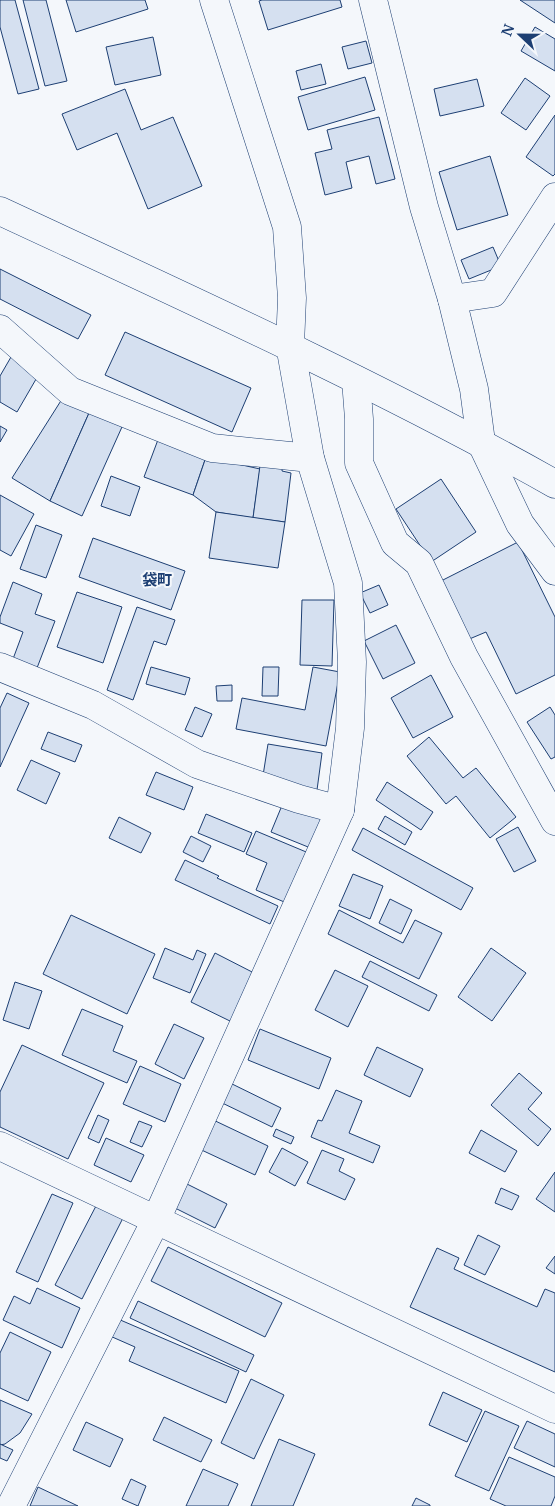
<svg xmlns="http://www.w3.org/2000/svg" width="555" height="1506" font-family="Merriweather,'Noto Sans JP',serif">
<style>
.building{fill:#d5e0f0;stroke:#1d3f73}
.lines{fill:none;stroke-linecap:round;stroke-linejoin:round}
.minor-casing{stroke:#1d3f73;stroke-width:29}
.minor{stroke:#f4f7fb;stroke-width:28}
.labels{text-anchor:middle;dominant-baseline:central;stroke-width:4;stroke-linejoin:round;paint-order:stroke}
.quarter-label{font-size:15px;font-weight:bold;fill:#1d3f73;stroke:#f4f7fb}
</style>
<rect width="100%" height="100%" fill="#f4f7fb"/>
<g class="building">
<polygon points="0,0 15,0 39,89 18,94 0,27"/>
<polygon points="23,0 46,0 67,81 45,86"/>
<polygon points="66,0 145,0 148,9 76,32"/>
<polygon points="262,0 340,0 342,7 268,30 259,1"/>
<polygon points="520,0 555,0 555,23"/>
<polygon points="535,27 555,39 555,71 521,51"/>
<polygon points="153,37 161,75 115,85 106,47"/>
<polygon points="366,41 372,63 348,69 342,47"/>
<polygon points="321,64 326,84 301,90 296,71"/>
<polygon points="365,77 375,110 308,130 298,97"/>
<polygon points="525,78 550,96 526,130 501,113"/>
<polygon points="477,79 484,106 440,116 434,89"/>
<polygon points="125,89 141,130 173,117 202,186 148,209 117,133 77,150 62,114"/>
<polygon points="555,115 555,174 553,176 526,157"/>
<polygon points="379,117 395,179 376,184 369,156 346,162 352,188 325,195 315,153 332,149 327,130"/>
<polygon points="490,156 508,215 457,230 439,172"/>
<polygon points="493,247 501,266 469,279 461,260"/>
<polygon points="0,269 91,315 78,339 0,299"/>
<polygon points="125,332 251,388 232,432 105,375"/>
<polygon points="11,357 39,374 17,412 0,402 0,376"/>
<polygon points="69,388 93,404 50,501 12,478"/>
<polygon points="93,404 126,418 82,516 50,501"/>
<polygon points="0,426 7,430 0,442"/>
<polygon points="162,429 206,457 193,495 144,477"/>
<polygon points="206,457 260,469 253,518 216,512 193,495"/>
<polygon points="261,458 283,461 282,471 291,473 285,522 253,518"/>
<polygon points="111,476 140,487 130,516 101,506"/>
<polygon points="441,479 476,532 431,562 396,509"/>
<polygon points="0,495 34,514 11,556 0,550"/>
<polygon points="216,512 285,522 278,568 209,558"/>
<polygon points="36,525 62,535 46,578 20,569"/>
<polygon points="93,538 185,571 171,610 79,577"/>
<polygon points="518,542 555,617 555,675 516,694 486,632 467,640 439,582"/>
<polygon points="13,582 42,594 35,614 55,621 37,668 13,659 23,632 0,623 0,617"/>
<polygon points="379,585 388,605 370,613 360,593"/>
<polygon points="77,592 122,607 103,663 57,647"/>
<polygon points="302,600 334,600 332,666 300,665"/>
<polygon points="137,607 175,620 166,645 154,641 133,700 107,690"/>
<polygon points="396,625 415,663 383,679 364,641"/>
<polygon points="151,667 190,678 185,695 146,684"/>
<polygon points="263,667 279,667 278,696 262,696"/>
<polygon points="313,667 340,672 326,746 236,729 242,698 305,710"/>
<polygon points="431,675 453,717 413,738 391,698"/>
<polygon points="232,685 232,701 217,701 216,686"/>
<polygon points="7,693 29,703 0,767 0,708"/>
<polygon points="195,707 212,714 202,737 185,730"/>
<polygon points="550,707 555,715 555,757 551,759 527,722"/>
<polygon points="48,732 82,745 75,762 41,749"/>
<polygon points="429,737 463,778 476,768 516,817 490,838 456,796 446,804 407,756"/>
<polygon points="268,744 322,753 317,790 262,782"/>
<polygon points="31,760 60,773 46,804 17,790"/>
<polygon points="156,772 193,787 184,810 146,795"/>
<polygon points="387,782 433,812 421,830 376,800"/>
<polygon points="283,803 324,820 313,849 271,832"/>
<polygon points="206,814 252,833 244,852 198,833"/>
<polygon points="385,816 412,832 405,845 378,829"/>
<polygon points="119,817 151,833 141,853 109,838"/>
<polygon points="518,827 536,861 514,872 496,839"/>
<polygon points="363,828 473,888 461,910 352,850"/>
<polygon points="256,831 311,854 289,904 256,890 267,863 246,854"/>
<polygon points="191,836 211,846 203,862 183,852"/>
<polygon points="185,860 219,876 217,878 278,906 270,924 175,880"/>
<polygon points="353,874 383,886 370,919 339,906"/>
<polygon points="390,899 412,910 401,934 379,923"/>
<polygon points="339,910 403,943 415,920 442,933 419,979 328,934"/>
<polygon points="71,915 155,954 127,1014 43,974"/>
<polygon points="165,948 193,960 197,950 206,954 190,993 153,978"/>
<polygon points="491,948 526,973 492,1021 458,997"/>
<polygon points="215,953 256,974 232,1022 191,1002"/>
<polygon points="370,961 437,995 429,1011 362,977"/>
<polygon points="335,970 368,986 348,1027 315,1010"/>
<polygon points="15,982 42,991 29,1029 3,1020"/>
<polygon points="82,1009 123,1026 113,1051 137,1061 127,1083 62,1055"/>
<polygon points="174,1024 204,1038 184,1079 155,1064"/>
<polygon points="260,1029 331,1058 319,1089 248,1060"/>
<polygon points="22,1045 104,1083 68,1159 0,1127 0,1092"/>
<polygon points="377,1047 423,1069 410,1097 364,1075"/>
<polygon points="140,1066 181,1084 165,1122 123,1104"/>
<polygon points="519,1073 542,1093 528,1109 551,1129 538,1146 491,1105"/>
<polygon points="226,1081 281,1108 272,1127 216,1100"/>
<polygon points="336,1090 362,1101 349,1133 380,1146 373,1163 311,1137 318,1120 322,1121"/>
<polygon points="98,1115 109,1120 99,1143 88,1138"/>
<polygon points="207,1117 268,1146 255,1175 193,1146"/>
<polygon points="139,1121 152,1126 142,1147 130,1142"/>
<polygon points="276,1129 294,1137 291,1144 273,1136"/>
<polygon points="481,1130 517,1151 505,1172 469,1153"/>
<polygon points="106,1138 144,1155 131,1182 94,1165"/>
<polygon points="282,1148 308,1162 295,1186 269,1172"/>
<polygon points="322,1150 344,1159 339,1171 355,1179 345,1200 307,1183"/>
<polygon points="555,1172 555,1212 536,1199"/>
<polygon points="181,1181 227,1204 215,1228 169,1205"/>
<polygon points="501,1188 519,1196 512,1210 495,1203"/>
<polygon points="52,1194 73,1203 38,1282 16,1272"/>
<polygon points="97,1204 123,1218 82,1299 55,1285"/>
<polygon points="478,1235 500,1246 485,1275 464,1265"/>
<polygon points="168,1247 282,1303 265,1337 151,1281"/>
<polygon points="437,1248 459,1258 454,1269 537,1307 545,1289 555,1293 555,1372 410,1307"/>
<polygon points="555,1256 555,1274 546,1268"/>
<polygon points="37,1288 80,1308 62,1348 3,1320 14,1296 30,1304"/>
<polygon points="138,1301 254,1355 246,1372 130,1318"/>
<polygon points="118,1319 239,1371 226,1403 129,1361 135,1347 110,1336"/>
<polygon points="10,1332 51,1352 28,1401 0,1388 0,1353"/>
<polygon points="251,1379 284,1395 254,1459 221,1443"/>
<polygon points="443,1392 482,1410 467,1442 429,1425"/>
<polygon points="0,1400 32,1414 20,1433 5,1444 0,1445"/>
<polygon points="485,1411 519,1426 489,1491 455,1476"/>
<polygon points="164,1417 212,1440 201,1462 153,1440"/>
<polygon points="527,1421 555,1434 555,1467 514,1448"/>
<polygon points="86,1422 123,1439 110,1467 73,1450"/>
<polygon points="279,1439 315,1454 293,1506 251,1506"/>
<polygon points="0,1444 13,1450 7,1461 0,1458"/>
<polygon points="509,1457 555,1477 555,1496 551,1506 506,1506 490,1499"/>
<polygon points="203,1469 238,1484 228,1506 186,1506"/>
<polygon points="131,1479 146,1486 138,1506 122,1499"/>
<polygon points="38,1487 78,1506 30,1506"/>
<polygon points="416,1498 430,1505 430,1506 412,1506"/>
</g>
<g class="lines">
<g class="minor-casing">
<g id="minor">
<polyline points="373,0 424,207 452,299 474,389 481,442 520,524 555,571"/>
<path d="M0 211C187 298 375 383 555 484"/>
<polyline points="452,299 493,293 555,197"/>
<polyline points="0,329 70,391 212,448 310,458"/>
<polyline points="356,380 359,419 359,463 395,543 419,563 464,657 555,821"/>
<polyline points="0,667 93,705 197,764 299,799 340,810"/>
<polyline points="0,1146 555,1409"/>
<polyline points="11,1506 156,1220 340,810 350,728 352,662 348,583 310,458 290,345 292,298 287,227 214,0"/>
</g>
</g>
<use href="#minor" class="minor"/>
</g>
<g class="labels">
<g class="quarter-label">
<text x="157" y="579">袋町</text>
</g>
</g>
<g transform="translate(520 35) rotate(292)" stroke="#f4f7fb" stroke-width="4" paint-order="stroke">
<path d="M0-4L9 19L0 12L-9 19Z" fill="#1d3f73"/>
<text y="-8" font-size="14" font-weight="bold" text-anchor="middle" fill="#1d3f73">N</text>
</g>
</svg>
